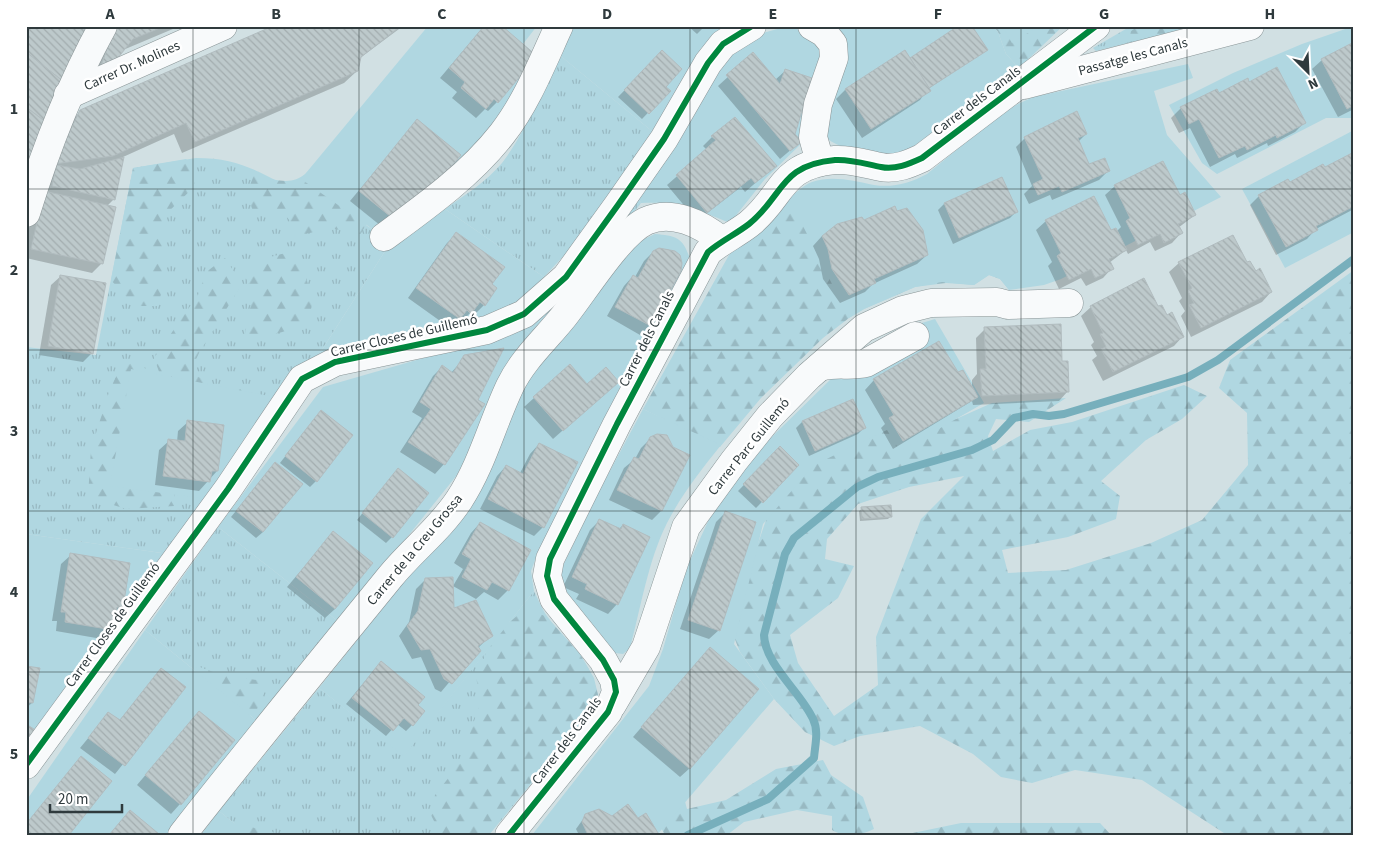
<svg xmlns="http://www.w3.org/2000/svg" width="1380" height="861" font-family="'Source Sans 3',sans-serif">
<style>
.grass{fill:url(#grass-tufts)}
.forest{fill:url(#forest-firs);fill-rule:evenodd}
.garden{fill:#b0d7e1}
.shadow{fill:#0003}
.lines{fill:none;stroke-linecap:round;stroke-linejoin:round}
.stream{stroke:#77afbc;stroke-width:8}
.building{fill:url(#building-back-hatch);stroke:#b1bcbf}
.minor-casing{stroke:#8a9597;stroke-width:29}
.minor{stroke:#f8fafb;stroke-width:28}
.cycleway-casing{stroke:#fff;stroke-width:9}
.cycleway{stroke:#00873e;stroke-width:6}
.grid{fill:none;stroke:#2f3a3d;stroke-width:1;stroke-opacity:0.55}
.labels{text-anchor:middle;dominant-baseline:central;stroke-width:5;stroke-linejoin:round;paint-order:stroke}
.street-label{font-size:14px;fill:#2f3a3d;stroke:#fff}
.neatline{fill:none;stroke:#2f3a3d;stroke-width:2}
.grid-label{font-size:16px;text-anchor:middle;font-weight:bold;fill:#2f3a3d}
</style>
<defs>
<pattern id="grass-tufts" width="24" height="20" patternUnits="userSpaceOnUse" patternTransform="scale(1.25)"><rect width="24" height="20" fill="#b0d7e1"/><path d="M3 7l-1-3M5 7V3M7 7l1-3M15 17l-1-3M17 17v-4M19 17l1-3" fill="none" stroke="#98b9c2"/></pattern>
<pattern id="forest-firs" width="22" height="20" patternUnits="userSpaceOnUse" patternTransform="scale(1.25)"><rect width="22" height="20" fill="#b0d7e1"/><path d="M5 1l3.5 6h-7zM16 11l3.5 6h-7z" fill="#98b9c2"/></pattern>
<pattern id="building-back-hatch" width="6" height="6" patternUnits="userSpaceOnUse" patternTransform="scale(1.25)"><rect width="6" height="6" fill="#bdc9cb"/><path d="M-1 5l2 2M0 0l6 6M5-1l2 2" fill="none" stroke="#a3adaf"/></pattern>
</defs>
<rect width="100%" height="100%" fill="#d1e0e3"/>
<g class="grass">
<polygon points="1131,26 1196,26 1096,51 1093,48"/>
<path d="M557 53 653 132 571 248 544 277 445 209C465 195 486 182 502 163 527 130 542 90 557 53Z"/>
<path d="M196 158C233 158 250 167 283 184L299 180 378 233 387 248 318 356 207 499 169 554 26 534V347L96 355 133 168Z"/>
<polygon points="638,197 641,203 609,245 532,335 524,329 565,288"/>
<polygon points="218,527 339,622 258,722 145,630"/>
<path d="M534 591C538 599 542 609 547 616 569 647 588 653 598 695L580 724 489 835H249L219 811 319 688 404 755Z"/>
</g>
<g class="forest">
<polygon points="993,26 1063,26 1019,68 1006,54 998,32"/>
<polygon points="1139,26 1205,26 1157,41 1129,40 1131,31"/>
<path d="M331 152 368 221 360 235 331 228 301 235 283 212 254 214 247 194 254 174C298 188 297 181 331 152Z"/>
<polygon points="186,159 197,169 194,187 164,216 167,270 158,306 134,306 111,280 133,168"/>
<polygon points="789,198 1006,221 1009,290 1000,279 989,275 974,285 946,283 915,287 864,309 849,318 823,338 761,398 720,447 643,409 729,255 737,247 749,241"/>
<path d="M298 251 313 301 307 325 268 336 244 339 253 294 245 276C260 257 275 255 298 251Z"/>
<polygon points="225,258 242,284 199,353 190,372 215,386 258,391 270,410 165,388 154,358 198,295 206,272"/>
<path d="M1354 270V835H1227L1142 780 1075 770 1032 783 1001 777 973 754 920 726 860 736 834 746 805 732 774 699 740 652 730 627 770 508 853 399 956 419 992 403 1066 398 1029 422 996 419 988 436 993 451 1030 430 1072 422 1184 385 1207 396 1182 419 1146 440 1101 481 1120 496 1116 519 1068 537 1002 550 1008 573 1066 570 1151 543 1202 520 1248 465 1247 413 1219 388 1230 360ZM964 476 921 519 876 637 878 685 834 716 798 663 790 635 838 598 854 566 825 559 827 539 858 504 909 487Z"/>
<polygon points="139,360 164,395 175,489 174,506 126,509 88,497 91,449 108,395 122,362"/>
<polygon points="524,610 546,616 580,654 594,678 598,695 582,720 488,835 435,835 437,827 431,815 435,795 457,767 472,728 481,699 476,678 493,636"/>
<polygon points="197,666 216,673 268,682 259,707 238,727 191,684"/>
<path d="M823 760 831 775 863 797 874 829C860 836 845 838 832 830V816L797 810 744 822 727 835H665L648 804 678 775 687 809 726 800 776 769Z"/>
<polygon points="234,823 280,834 280,835 241,835"/>
<polygon points="961,823 1100,823 1111,835 903,835"/>
</g>
<g class="garden">
<polygon points="428,26 537,26 523,44 537,56 511,105 470,157 378,233 301,179"/>
<polygon points="572,26 730,26 701,48 653,132 557,53"/>
<path d="M788 26C802 29 816 40 822 53L799 132 805 140 765 179 730 223C696 209 678 201 641 203L638 197 711 74 749 37Z"/>
<path d="M828 26H993L998 32 1006 54 1019 68 914 146 890 158C872 154 833 149 823 134Z"/>
<polygon points="1002,26 1039,26 1012,43"/>
<polygon points="1354,26 1354,118 1326,118 1217,174 1202,163 1169,105 1233,73 1302,44"/>
<path d="M1188 64 1193 78 1154 91 1167 135 1221 197 1061 279 1044 285 1009 290 1000 279 989 275 974 285 942 282 915 287 864 309 849 318 789 198C796 193 804 185 812 182 833 175 853 181 874 185 893 188 910 183 927 174L981 130 1014 106 1033 97Z"/>
<polygon points="1354,130 1354,232 1285,268 1242,189"/>
<path d="M445 209 544 277C527 295 511 308 489 319L318 356 387 248Z"/>
<path d="M655 234C676 236 683 237 690 259L674 295 538 552 531 571 534 591 404 756 319 688 477 490 535 364 640 241Z"/>
<polygon points="935,319 984,403 900,451 887,430 814,465 763,524 734,644 774,699 657,835 532,835 649,686 663,649 686,569 711,515 738,470 833,377 912,326"/>
<polygon points="524,329 532,335 457,475 339,622 218,527 323,387"/>
<polygon points="131,369 279,398 207,499 110,486"/>
<path d="M643 409 721 445C701 470 682 494 667 523 648 561 641 607 630 648L623 654 615 653 569 601 561 586 560 572 596 497Z"/>
<polygon points="26,534 169,554 26,747"/>
<polygon points="145,630 258,722 166,835 26,835 26,801"/>
<polygon points="219,811 249,835 201,835"/>
</g>
<g class="shadow">
<polygon points="112,26 180,26 123,50 90,78"/>
<polygon points="276,26 403,26 360,58 357,71 344,83 182,153 174,134 123,157 114,199 107,206 102,263 92,273 26,258 26,240 35,202 68,124 81,111"/>
<polygon points="484,26 497,102 488,111 485,109 476,118 452,98 457,92 440,78"/>
<polygon points="688,26 705,26 697,34"/>
<polygon points="1354,43 1354,109 1338,117 1312,69 1322,60"/>
<polygon points="986,50 928,89 920,100 862,138 836,99 845,90 909,60"/>
<polygon points="662,52 664,87 669,91 642,119 618,97"/>
<polygon points="753,54 775,80 785,71 793,134 800,142 780,159 718,86"/>
<polygon points="1249,83 1304,123 1295,132 1268,146 1267,143 1237,158 1235,154 1210,167 1190,128 1179,133 1171,118 1181,108 1216,90 1218,94"/>
<polygon points="735,119 775,166 745,192 741,187 697,221 667,185 707,150 703,146 712,137"/>
<polygon points="417,121 410,214 386,230 350,201"/>
<polygon points="1086,134 1078,142 1088,166 1108,171 1099,180 1052,200 1050,195 1029,204 1024,194 1032,186 1016,147 1025,138"/>
<polygon points="1354,153 1354,209 1316,229 1307,239 1276,255 1250,205 1259,196 1324,169"/>
<polygon points="1001,179 1016,212 1010,218 953,244 938,210 944,204"/>
<polygon points="1115,186 1179,197 1195,215 1178,228 1181,233 1172,243 1155,251 1150,242 1128,254 1126,250 1109,263 1112,268 1103,278 1086,286 1081,278 1059,289 1048,266 1052,262 1036,230 1046,221 1117,231 1121,227 1105,195"/>
<polygon points="864,222 927,255 917,264 873,284 865,292 840,303 823,279 819,259 813,246 822,236"/>
<polygon points="457,234 490,284 484,305 475,314 471,312 461,322 458,320 450,328 408,298 447,243"/>
<polygon points="667,249 679,256 680,271 650,325 640,335 607,316 624,286 633,276 635,277 644,261 653,252"/>
<polygon points="1179,263 1246,264 1271,292 1262,302 1191,337 1181,316 1185,311 1179,301 1182,298 1169,272"/>
<polygon points="61,276 92,353 83,362 39,355 51,285"/>
<polygon points="1091,307 1158,308 1183,336 1174,346 1103,381 1092,360 1097,356 1091,345 1094,342 1081,316"/>
<polygon points="985,329 1061,362 1068,391 1059,401 973,405 972,401 893,449 881,428 885,424 865,390 874,380 957,374 972,388 972,380 977,374 976,338"/>
<polygon points="465,357 444,464 435,474 400,452 422,418 412,412 433,376 442,367 451,373"/>
<polygon points="617,382 553,439 524,407 534,398 587,385"/>
<polygon points="852,401 864,428 858,434 809,456 796,428 802,422"/>
<polygon points="315,418 316,481 310,487 280,463"/>
<polygon points="188,422 217,471 199,491 155,485 159,450 169,441 177,442 178,431"/>
<polygon points="651,438 688,456 661,511 652,520 609,500 624,468 635,459 641,448"/>
<polygon points="539,444 543,527 534,536 480,509 497,476 506,466 520,473 530,454"/>
<polygon points="780,448 798,465 756,508 738,491"/>
<polygon points="269,470 263,532 256,538 231,517"/>
<polygon points="392,476 392,537 386,543 357,520"/>
<polygon points="862,509 891,516 888,519 860,521 859,511"/>
<polygon points="725,513 719,630 709,639 680,629 716,522"/>
<polygon points="600,520 619,529 623,525 617,604 608,614 576,599 579,594 563,587 590,530"/>
<polygon points="480,523 529,550 508,590 498,600 484,592 476,599 453,586 463,569 454,563 471,533"/>
<polygon points="333,533 335,609 325,618 287,587"/>
<polygon points="71,555 122,608 114,615 112,630 102,639 56,631 57,621 52,621 61,564"/>
<polygon points="425,580 453,609 491,635 478,648 441,692 435,689 421,657 412,659 399,636 409,622 416,589"/>
<polygon points="701,658 690,768 680,777 633,737"/>
<polygon points="26,667 32,703 26,708"/>
<polygon points="375,669 416,706 412,725 406,731 397,724 386,736 346,704"/>
<polygon points="161,670 184,688 115,774 80,748 109,713 119,721"/>
<polygon points="199,712 180,804 171,814 137,785"/>
<polygon points="81,758 67,835 26,835 26,824"/>
<polygon points="586,815 637,820 655,835 579,835 576,829"/>
</g>
<g class="lines">
<path class="stream" d="M688 835 768 799 814 758C815 745 819 731 813 719 801 692 765 665 764 635L785 554 794 538 857 487 878 477 972 450 993 440 1014 418 1033 414 1049 416 1064 414 1188 377 1218 360 1354 259"/>
</g>
<g class="building">
<polygon points="28,26 93,26 64,82 26,52 26,29"/>
<polygon points="115,26 165,26 133,39 113,64 101,66"/>
<polygon points="273,26 401,26 361,57 358,71 195,142 186,123 113,156 54,164 80,110"/>
<polygon points="484,26 502,26 537,56 498,103 494,99 486,109 461,88 465,82 449,68"/>
<polygon points="958,26 972,26 988,50 929,88 910,58"/>
<polygon points="1354,42 1354,105 1347,109 1321,59"/>
<polygon points="662,50 682,69 666,87 671,91 649,114 624,90"/>
<polygon points="905,50 931,91 871,129 845,89"/>
<polygon points="26,52 64,82 47,123 26,107"/>
<polygon points="753,52 780,84 785,69 812,78 795,134 802,142 790,151 726,75"/>
<polygon points="1277,67 1306,123 1277,138 1276,135 1247,150 1245,146 1219,158 1199,119 1189,124 1180,107 1217,89 1219,93 1248,78 1249,82"/>
<polygon points="26,107 47,123 26,172"/>
<polygon points="1077,111 1087,134 1078,138 1089,164 1105,158 1110,171 1062,192 1059,186 1038,195 1033,184 1043,179 1024,137"/>
<polygon points="735,117 777,166 755,183 751,178 707,213 676,175 716,140 711,136"/>
<polygon points="417,119 461,155 420,205 396,221 359,191"/>
<polygon points="1354,152 1354,206 1316,226 1318,230 1286,247 1258,195 1288,179 1290,182 1323,164 1325,167"/>
<polygon points="124,157 115,200 52,186 56,165 80,169"/>
<polygon points="1163,161 1180,195 1185,192 1196,215 1178,224 1183,233 1164,243 1160,234 1138,245 1126,221 1130,218 1114,185"/>
<polygon points="1002,177 1018,212 959,238 944,203"/>
<polygon points="44,191 116,207 103,264 31,249"/>
<polygon points="1094,196 1111,230 1116,228 1127,250 1109,259 1114,269 1095,278 1091,269 1069,280 1057,256 1061,253 1045,220"/>
<polygon points="895,206 897,211 907,208 923,230 928,255 874,279 876,283 849,295 832,269 828,249 822,236 837,224 862,217 864,220"/>
<polygon points="456,232 505,267 492,284 497,288 485,306 480,302 471,314 467,310 460,319 416,288"/>
<polygon points="1233,235 1247,262 1250,261 1256,271 1260,268 1272,292 1201,328 1189,305 1194,303 1188,291 1192,288 1178,262"/>
<polygon points="659,248 675,251 680,255 682,263 681,271 651,326 615,307 633,275 638,278 653,251"/>
<polygon points="60,275 106,283 93,354 48,346"/>
<polygon points="1144,278 1158,306 1162,305 1167,315 1172,312 1184,337 1113,372 1101,349 1106,347 1100,334 1103,333 1090,306"/>
<polygon points="1061,324 1062,361 1068,361 1069,392 982,396 980,369 986,369 984,327"/>
<polygon points="939,341 958,372 963,370 978,397 903,441 889,418 894,415 873,379"/>
<polygon points="504,348 478,400 485,404 445,465 408,442 431,409 420,402 442,365 453,373 464,355"/>
<polygon points="570,364 587,384 606,367 619,382 563,431 533,397"/>
<polygon points="853,399 866,428 815,451 802,421"/>
<polygon points="321,410 353,435 317,482 285,456"/>
<polygon points="187,420 224,425 218,471 212,471 210,482 163,476 168,439 185,441"/>
<polygon points="657,434 667,435 673,447 690,455 662,511 617,490 634,457 639,459 650,437"/>
<polygon points="539,443 578,462 544,528 488,499 506,465 523,474"/>
<polygon points="780,446 799,465 763,503 743,484"/>
<polygon points="275,462 303,484 263,532 236,511"/>
<polygon points="398,468 429,493 393,538 362,513"/>
<polygon points="891,505 892,517 862,519 861,507"/>
<polygon points="725,511 756,522 720,631 688,620"/>
<polygon points="599,519 621,529 623,524 650,537 618,605 585,589 587,584 572,577"/>
<polygon points="480,522 531,550 509,591 492,582 487,590 462,577 471,559 462,554"/>
<polygon points="333,531 373,563 335,609 296,577"/>
<polygon points="70,553 130,563 123,608 117,607 113,630 65,622 66,612 61,612"/>
<polygon points="453,577 454,608 476,600 493,636 478,646 481,651 452,684 444,679 430,649 421,650 407,626 418,611 425,578"/>
<polygon points="710,647 759,689 690,769 641,727"/>
<polygon points="381,661 425,697 418,705 425,711 413,726 404,718 393,731 352,698"/>
<polygon points="26,666 40,668 33,703 26,702"/>
<polygon points="161,668 186,687 125,766 88,738 108,712 120,720"/>
<polygon points="199,711 235,740 181,805 145,775"/>
<polygon points="26,724 37,731 26,747"/>
<polygon points="81,756 112,781 69,835 32,835 26,830 26,824"/>
<polygon points="628,804 638,818 646,813 658,833 655,835 588,835 582,822 585,814 599,809 612,816"/>
<polygon points="130,810 159,834 158,835 109,835"/>
</g>
<g class="lines">
<g class="minor-casing">
<g id="minor">
<polyline points="812,26 824,33 833,44 834,58 818,104 813,137 820,162"/>
<polyline points="1024,85 1250,26"/>
<polyline points="68,95 223,26"/>
<path d="M26 213C46 148 70 86 103 26"/>
<path d="M384 237C425 207 470 175 502 134 527 102 542 63 559 26"/>
<path d="M820 367C836 362 850 367 866 363L915 336"/>
<polyline points="612,705 646,647 686,527 734,461 770,416 809,376 864,328 903,310 931,303 997,302 1008,305 1069,303"/>
<polyline points="26,765 228,489 302,379 335,362 487,330 524,314 566,277 618,205 664,139 708,63 723,44 752,26"/>
<path d="M182 835C250 748 320 663 390 577 412 550 440 529 459 500 482 465 492 424 510 386 523 359 546 339 565 315 585 290 619 234 646 221 672 209 701 224 721 240"/>
<path d="M509 835 608 712 616 692 614 680 603 660 554 599 547 576 550 559 617 424 708 252C721 241 736 234 749 224 784 196 779 165 835 160 851 159 866 164 881 167 895 170 909 164 922 158L1096 26"/>
</g>
</g>
<use href="#minor" class="minor"/>
<g class="cycleway-casing">
<g id="cycleway">
<polyline points="26,765 228,489 302,379 335,362 487,330 524,314 566,277 618,205 664,139 708,63 723,44 752,26"/>
<path d="M509 835 608 712 616 692 614 680 603 660 554 599 547 576 550 559 617 424 708 252C721 241 736 234 749 224 784 196 779 165 835 160 851 159 866 164 881 167 895 170 909 164 922 158L1096 26"/>
</g>
</g>
<use href="#cycleway" class="cycleway"/>
</g>
<path class="grid" d="M193 26V835M359 26V835M524 26V835M690 26V835M856 26V835M1021 26V835M1187 26V835M26 189H1354M26 350H1354M26 511H1354M26 672H1354"/>
<g class="labels">
<g class="street-label">
<text transform="translate(1133 57) rotate(-15)">Passatge les Canals</text>
<text transform="translate(132 66) rotate(-24)">Carrer Dr. Molines</text>
<text transform="translate(977 101) rotate(-37)">Carrer dels Canals</text>
<text transform="translate(404 336) rotate(-13)">Carrer Closes de Guillemó</text>
<text transform="translate(647 339) rotate(-63)">Carrer dels Canals</text>
<text transform="translate(749 447) rotate(-51)">Carrer Parc Guillemó</text>
<text transform="translate(415 550) rotate(-50)">Carrer de la Creu Grossa</text>
<text transform="translate(113 625) rotate(-54)">Carrer Closes de Guillemó</text>
<text transform="translate(567 741) rotate(-53)">Carrer dels Canals</text>
</g>
</g>
<rect width="1380" height="861" fill="none" stroke="#ffffff" stroke-width="55"/>
<g transform="translate(1308 72) rotate(156)" stroke="#ffffff" stroke-width="4" paint-order="stroke">
<path d="M0-4L9 19L0 12L-9 19Z" fill="#2f3a3d"/>
<text y="-8" font-size="14" font-weight="bold" text-anchor="middle" fill="#2f3a3d">N</text>
</g>
<path d="M50 804v8h72v-8" fill="none" stroke="#2f3a3d" stroke-width="2.5"/>
<text x="58" y="804" font-size="15" fill="#2f3a3d" stroke="#ffffff" stroke-width="4" paint-order="stroke">20 m</text>
<rect x="28" y="28" width="1324" height="806" class="neatline"/>
<g class="grid-label">
<text x="110" y="19">A</text>
<text x="276" y="19">B</text>
<text x="442" y="19">C</text>
<text x="607" y="19">D</text>
<text x="773" y="19">E</text>
<text x="938" y="19">F</text>
<text x="1104" y="19">G</text>
<text x="1270" y="19">H</text>
<text x="14" y="114">1</text>
<text x="14" y="275">2</text>
<text x="14" y="436">3</text>
<text x="14" y="597">4</text>
<text x="14" y="759">5</text>
</g>
</svg>
